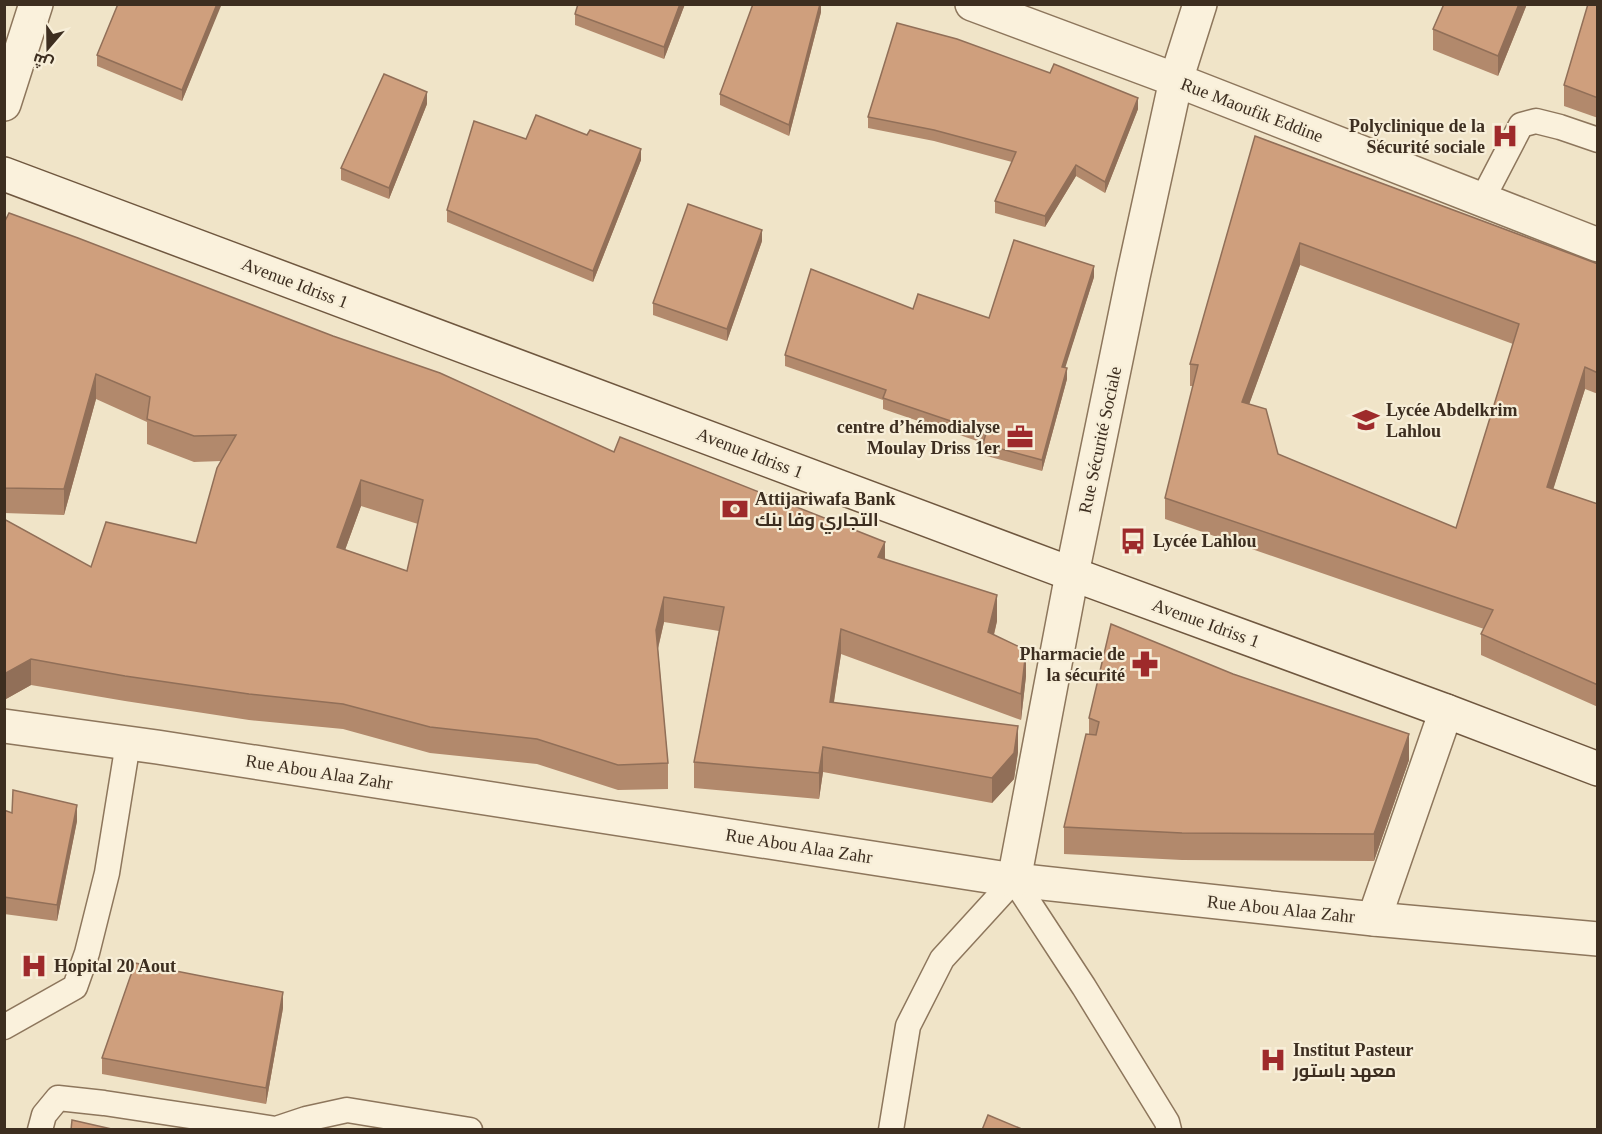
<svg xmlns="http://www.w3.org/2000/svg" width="1602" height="1134" font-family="'Times New Roman',Cairo,serif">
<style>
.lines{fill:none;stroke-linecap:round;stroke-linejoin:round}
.lane-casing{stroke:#8d765c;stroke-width:27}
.street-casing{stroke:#8d765c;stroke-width:36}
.secondary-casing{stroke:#6f573f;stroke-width:36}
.lane{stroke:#faf1dc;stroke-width:24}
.street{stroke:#faf1dc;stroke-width:33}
.secondary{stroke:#faf1dc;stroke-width:33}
.wall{fill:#b2896c;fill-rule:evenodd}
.shaded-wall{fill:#916f58}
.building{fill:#cf9f7d;stroke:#916f58;stroke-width:1.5;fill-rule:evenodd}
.labels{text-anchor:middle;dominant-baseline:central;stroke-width:4.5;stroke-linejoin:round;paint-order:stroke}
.street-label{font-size:18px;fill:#3d2e20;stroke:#f7eed8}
.poi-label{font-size:18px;font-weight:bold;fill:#3d2e20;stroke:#f7eed8;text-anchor:start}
</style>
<rect width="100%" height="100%" fill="#f0e4c8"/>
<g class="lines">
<g class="lane-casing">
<g id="lane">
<polyline points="1482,200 1521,125 1536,121 1560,127 1598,140"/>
<polyline points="4,1027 75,987 87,953 107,873 128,743"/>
<polyline points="40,1130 44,1115 58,1098 104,1103 276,1129 306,1119 347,1110 470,1130"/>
<polyline points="891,1130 908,1026 942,959 1014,880 1084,987 1167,1122 1169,1130"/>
</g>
</g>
<g class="street-casing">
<g id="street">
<polyline points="972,4 1176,80 1598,245"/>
<polyline points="4,104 36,4"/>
<polyline points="4,726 157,747 1014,880 1374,919 1598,939"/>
<polyline points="1014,880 1072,574 1133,277 1176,80 1200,4"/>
<polyline points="1374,919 1446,711"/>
</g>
</g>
<g class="secondary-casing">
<polyline id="secondary" points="4,174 1072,574 1446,711 1598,769"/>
</g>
<use href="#lane" class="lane"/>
<use href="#street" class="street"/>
<use href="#secondary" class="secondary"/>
</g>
<g class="wall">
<polygon points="221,4 182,101 97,66 97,55"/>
<polygon points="685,4 664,59 575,25 575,14"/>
<polygon points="821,4 821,12 789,136 720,105 720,94"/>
<polygon points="1527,4 1498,76 1433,50 1433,29"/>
<polygon points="1598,4 1598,118 1564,106 1564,85"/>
<polygon points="427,104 389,199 341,180 341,168"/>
<polygon points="1138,109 1105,193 1076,176 1045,227 995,213 995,201 1012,162 934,141 868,128 868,117"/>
<path d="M1255 136 1598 264V394L1585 389 1553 489 1598 504V707L1481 655V634L1484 629 1165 519V498L1193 386H1190V364ZM1300 265 1513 344 1456 528 1278 454 1249 404Z"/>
<polygon points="526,139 641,160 593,282 447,222 447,210"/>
<path d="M4 223 614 452 885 559 997 621 994 635 1026 676 1021 720 841 654 834 702 1018 752 1014 779 992 803 823 772 819 799 694 788V762L719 631 664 622 658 649 668 763V789L618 790 537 764 430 753 343 729 249 720 125 701 31 685 6 699 4 698V519L91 567 196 543 221 461 194 462 147 444V422L96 399 64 515 4 513ZM361 506 418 524 407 571 345 550Z"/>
<polygon points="762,241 727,341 653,315 653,303"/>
<polygon points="1094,277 1065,367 1067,379 1042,471 983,455 983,443 883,409 883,400 785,366 785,355 989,318"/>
<polygon points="1089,718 1409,760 1374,861 1182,860 1064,854 1064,827 1089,734"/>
<polygon points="4,810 12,813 77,821 57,921 4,914"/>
<polygon points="283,1008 266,1104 102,1074 102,1058"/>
</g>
<g class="shaded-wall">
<polygon points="217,4 221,4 221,6 182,101 182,90"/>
<polygon points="680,4 685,4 664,59 664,47"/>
<polygon points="820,4 821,4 821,12 789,136 789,125"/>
<polygon points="1519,4 1527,4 1498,76 1498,56"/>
<polygon points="427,92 427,104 389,199 389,188"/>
<polygon points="1138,98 1138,109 1105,193 1105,182"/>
<polygon points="641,149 641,160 593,282 593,271"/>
<polygon points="1076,165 1076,176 1045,227 1045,216"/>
<polygon points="762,230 762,241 727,341 727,329"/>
<polygon points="1300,243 1300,265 1242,424 1242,402"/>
<polygon points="1094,266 1094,277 1062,378 1062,367"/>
<polygon points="1585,367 1585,389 1547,509 1547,487"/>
<polygon points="1067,368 1067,379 1042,471 1042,460"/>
<polygon points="96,374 96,399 64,515 64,489"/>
<polygon points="361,480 361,506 337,572 337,547"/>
<polygon points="885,542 885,568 878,557"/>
<polygon points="997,595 997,621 988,658 988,632"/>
<polygon points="664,597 664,622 656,656 656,630"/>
<polygon points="841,629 841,654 830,727 830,702"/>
<polygon points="1026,650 1026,676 1021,720 1021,694"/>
<polygon points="31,659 31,685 6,699 6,673"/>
<polygon points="1018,726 1018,752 1014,779 992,803 992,778"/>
<polygon points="1409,734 1409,760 1374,861 1374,834"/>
<polygon points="823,747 823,772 819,799 819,773"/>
<polygon points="77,805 77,821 57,921 57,905"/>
<polygon points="283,992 283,1008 266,1104 266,1088"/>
</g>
<g class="building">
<polygon points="118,4 217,4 182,90 97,55"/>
<polygon points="578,4 680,4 664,47 575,14"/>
<polygon points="753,4 820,4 789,125 720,94"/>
<polygon points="1444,4 1519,4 1498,56 1433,29"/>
<polygon points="1588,4 1598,4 1598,98 1564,85"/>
<polygon points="897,23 957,39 1050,73 1054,64 1138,98 1105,182 1076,165 1045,216 995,201 1016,152 934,130 868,117"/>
<polygon points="384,74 427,92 389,188 341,168"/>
<polygon points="536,115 587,135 590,130 641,149 593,271 447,210 474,121 526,139"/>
<path d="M1255 136 1598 264V373L1585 367 1547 487 1598 504V685L1481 634 1493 610 1165 498 1198 365 1190 364ZM1300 243 1519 324 1456 528 1278 454 1266 409 1242 402Z"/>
<polygon points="688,204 762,230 727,329 653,303"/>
<path d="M9 213 78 238 333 336 440 373 614 452 620 437 885 542 878 557 997 595 988 632 1026 650 1021 694 841 629 830 702 1018 726 1014 753 992 778 823 747 819 773 694 762 724 607 664 597 656 630 668 763 618 765 537 739 430 727 343 704 249 694 125 676 31 659 6 673H4V519L91 567 106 522 196 543 217 468 236 435 194 436 147 419 150 397 96 374 64 489 4 488V223ZM361 480 423 500 407 571 337 547Z"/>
<polygon points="1014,240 1094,266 1062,367 1067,368 1042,460 983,444 986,433 883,398 886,390 785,355 811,269 913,309 918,294 989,318"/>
<polygon points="1111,624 1233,674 1409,734 1374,834 1182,833 1064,827 1086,734 1096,735 1099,722 1089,718"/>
<polygon points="13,790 77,805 57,905 4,897 4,810 12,813"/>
<polygon points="135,963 283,992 266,1088 102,1058"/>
<polygon points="988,1115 1024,1130 982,1130"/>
<polygon points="72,1120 116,1130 71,1130"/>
</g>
<defs>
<g id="hospital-bare" transform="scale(2.07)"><path d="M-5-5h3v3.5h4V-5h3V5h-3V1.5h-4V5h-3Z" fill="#9e2a2b" stroke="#f7eed8" stroke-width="2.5" paint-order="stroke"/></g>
<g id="school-bare" transform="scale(2.07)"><path d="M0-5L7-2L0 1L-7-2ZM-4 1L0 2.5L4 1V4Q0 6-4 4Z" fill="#9e2a2b" stroke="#f7eed8" stroke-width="2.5" paint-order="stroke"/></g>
<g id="office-bare" transform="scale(2.07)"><path d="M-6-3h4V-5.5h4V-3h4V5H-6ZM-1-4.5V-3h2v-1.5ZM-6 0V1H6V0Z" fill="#9e2a2b" stroke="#f7eed8" stroke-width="2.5" paint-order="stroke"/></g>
<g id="bank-bare" transform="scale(2.07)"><path d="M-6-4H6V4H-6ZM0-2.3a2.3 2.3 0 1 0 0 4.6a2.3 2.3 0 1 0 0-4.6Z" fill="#9e2a2b" stroke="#f7eed8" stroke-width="2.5" paint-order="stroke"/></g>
<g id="bus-bare" transform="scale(2.07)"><path d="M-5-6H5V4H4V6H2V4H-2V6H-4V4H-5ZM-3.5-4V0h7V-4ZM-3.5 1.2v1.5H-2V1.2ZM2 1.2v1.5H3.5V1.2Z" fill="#9e2a2b" stroke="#f7eed8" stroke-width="2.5" paint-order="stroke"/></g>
<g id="pharmacy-bare" transform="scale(2.07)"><path d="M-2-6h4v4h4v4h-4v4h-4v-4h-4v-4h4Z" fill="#9e2a2b" stroke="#f7eed8" stroke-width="2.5" paint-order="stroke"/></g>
</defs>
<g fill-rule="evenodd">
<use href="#hospital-bare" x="1505" y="136"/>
<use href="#school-bare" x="1366" y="420"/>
<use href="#office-bare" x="1020" y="437"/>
<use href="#bank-bare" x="735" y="509"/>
<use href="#bus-bare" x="1133" y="541"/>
<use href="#pharmacy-bare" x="1145" y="664"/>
<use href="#hospital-bare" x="34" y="966"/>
<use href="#hospital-bare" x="1273" y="1060"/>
</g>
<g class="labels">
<g class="street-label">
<text transform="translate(1252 110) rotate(21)">Rue Maoufik Eddine</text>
<text transform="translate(295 283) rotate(21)">Avenue Idriss 1</text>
<text transform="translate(1100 440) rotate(-78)">Rue Sécurité Sociale</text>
<text transform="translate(750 453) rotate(21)">Avenue Idriss 1</text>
<text transform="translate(1206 623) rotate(20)">Avenue Idriss 1</text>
<text transform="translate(319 772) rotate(9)">Rue Abou Alaa Zahr</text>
<text transform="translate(799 846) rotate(9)">Rue Abou Alaa Zahr</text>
<text transform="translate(1281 909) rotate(6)">Rue Abou Alaa Zahr</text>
</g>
<g class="poi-label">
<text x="1485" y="126" text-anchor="end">Polyclinique de la<tspan x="1485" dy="21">Sécurité sociale</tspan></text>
<text x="1386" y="410">Lycée Abdelkrim<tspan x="1386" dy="21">Lahlou</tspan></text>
<text x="1000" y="427" text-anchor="end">centre d’hémodialyse<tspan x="1000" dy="21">Moulay Driss 1er</tspan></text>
<text x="755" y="499">Attijariwafa Bank<tspan x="755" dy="21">التجاري وفا بنك</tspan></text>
<text x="1153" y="541">Lycée Lahlou</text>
<text x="1125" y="654" text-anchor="end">Pharmacie de<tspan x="1125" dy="21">la sécurité</tspan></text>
<text x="54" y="966">Hopital 20 Aout</text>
<text x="1293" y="1050">Institut Pasteur<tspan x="1293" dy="21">معهد باستور</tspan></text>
</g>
</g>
<rect width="1602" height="1134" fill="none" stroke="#3d2e20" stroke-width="12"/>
<g transform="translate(48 48) rotate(200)" stroke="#f7eed8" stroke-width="4.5" paint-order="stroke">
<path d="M0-4.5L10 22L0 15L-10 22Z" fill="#3d2e20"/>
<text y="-9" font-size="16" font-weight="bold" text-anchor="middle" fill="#3d2e20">ش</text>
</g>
</svg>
